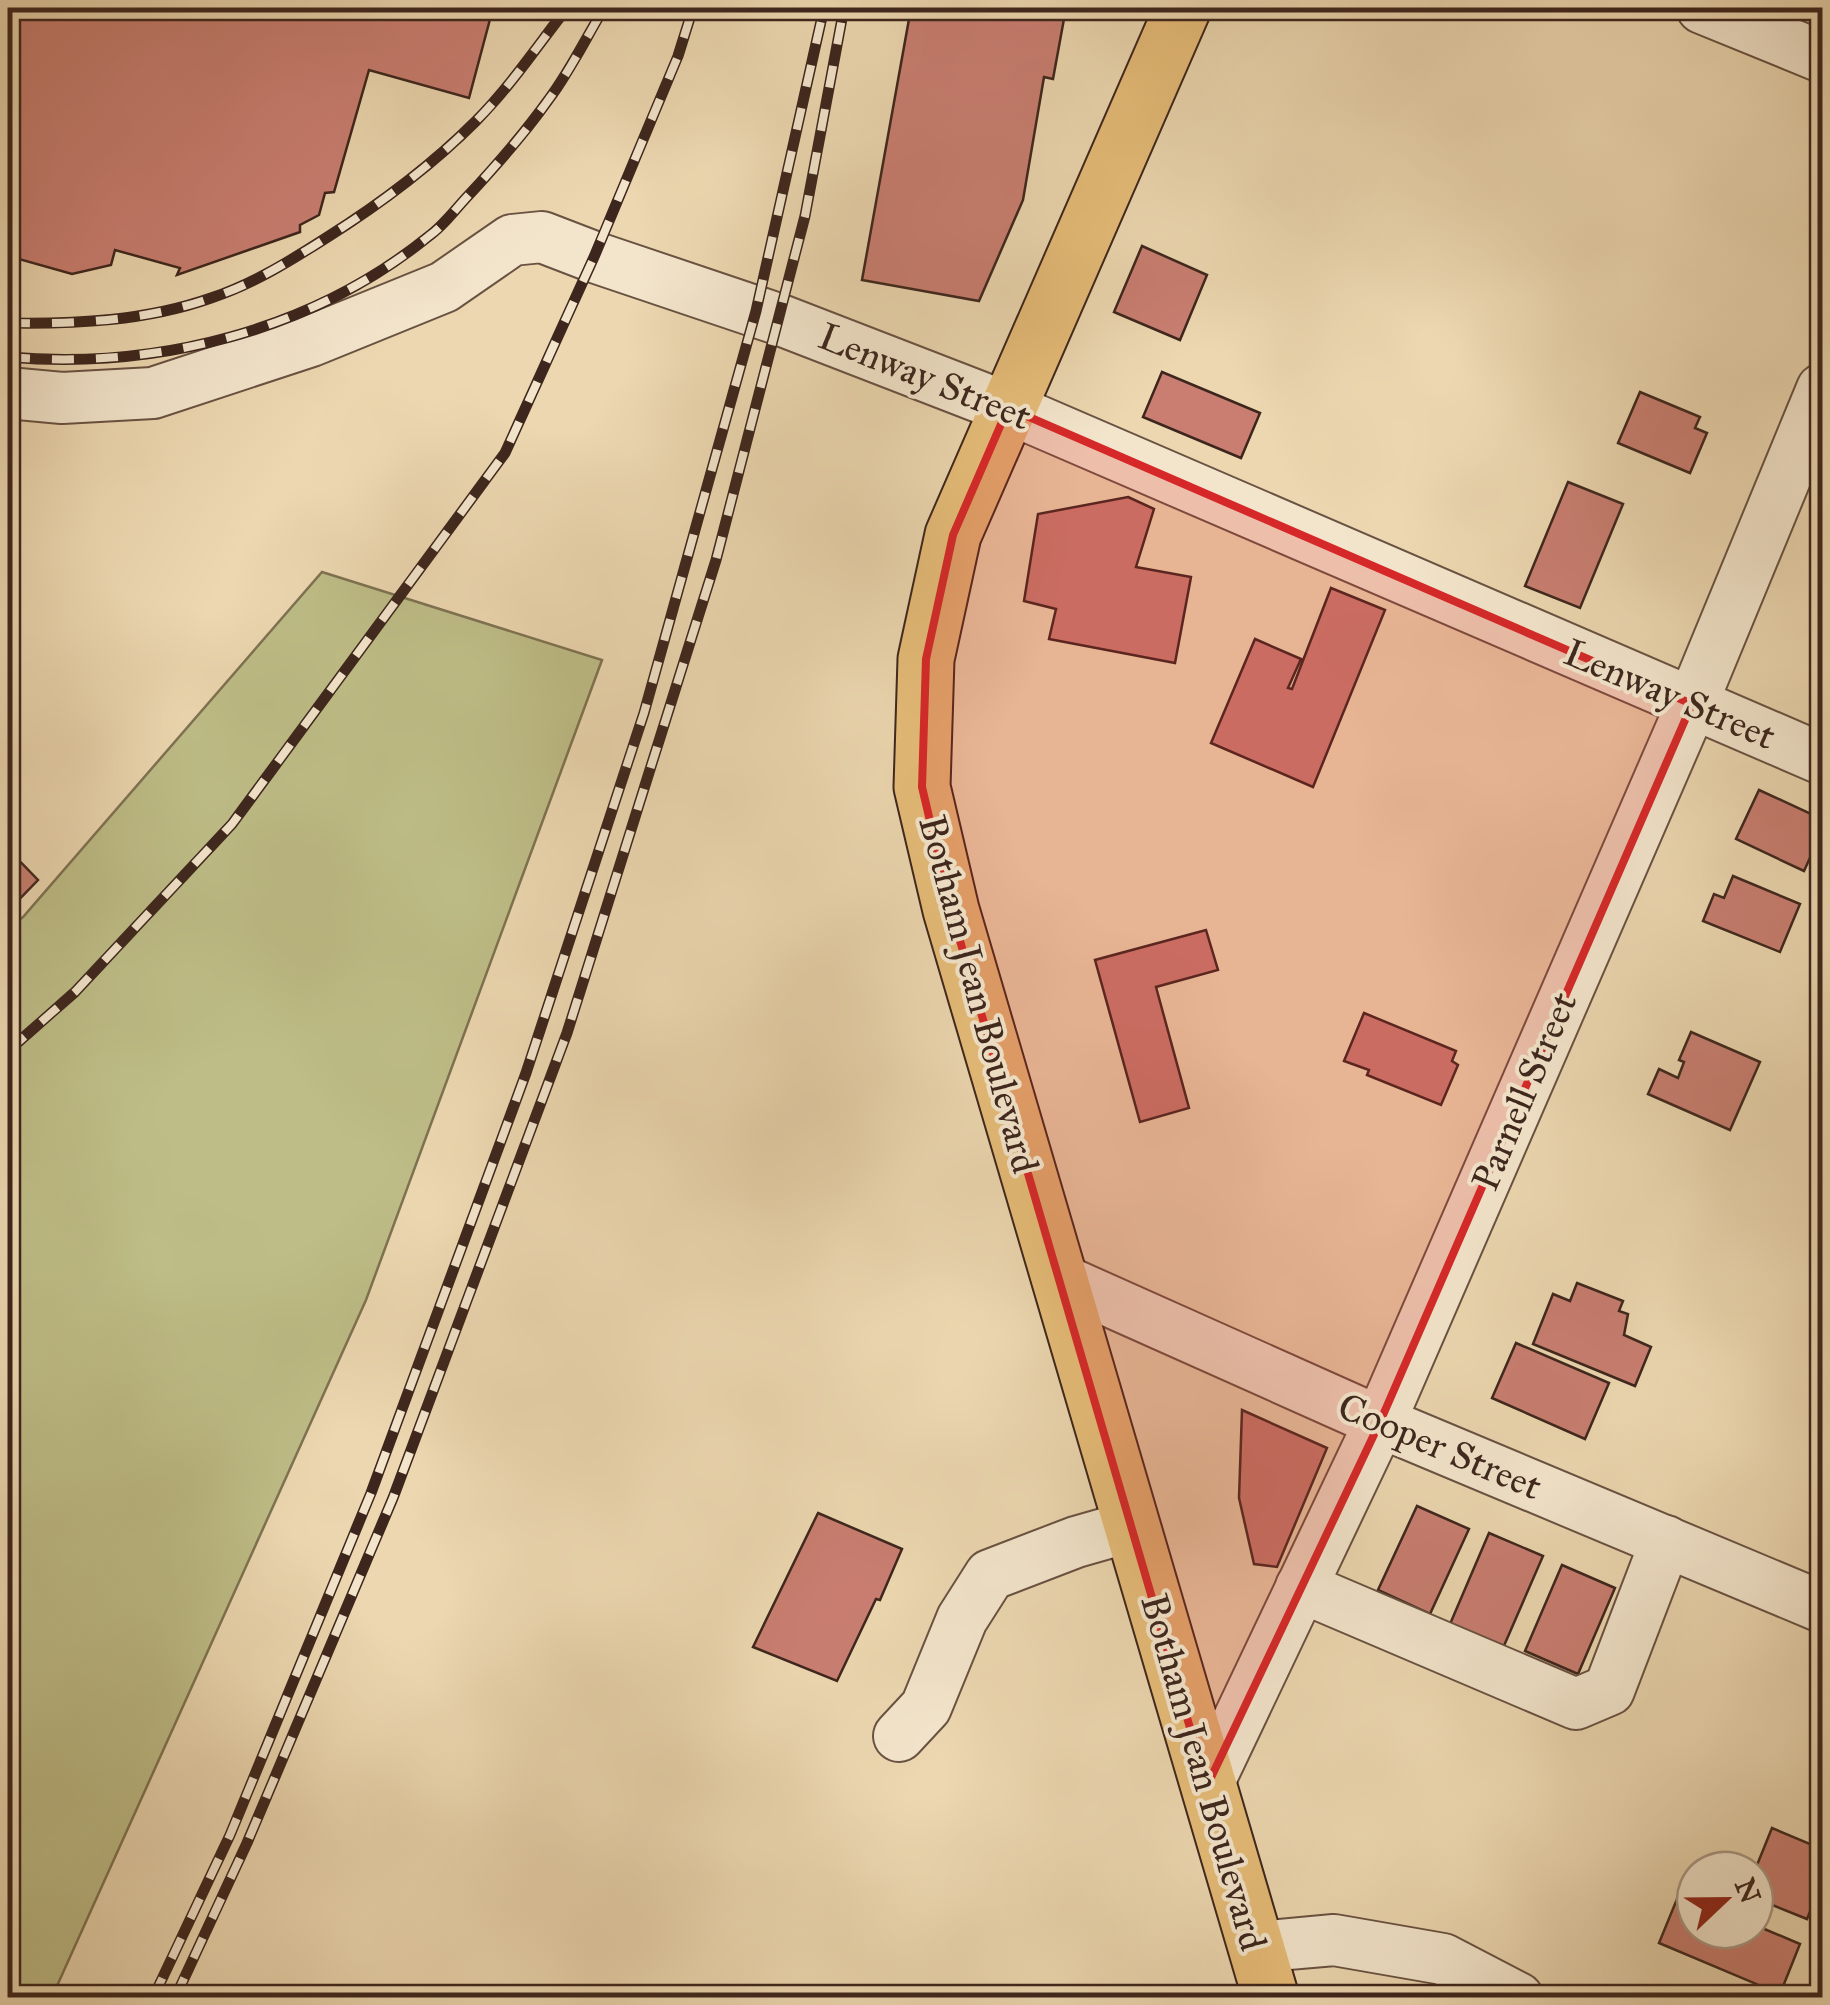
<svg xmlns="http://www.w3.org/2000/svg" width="1830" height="2005" font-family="'IM FELL Great Primer',serif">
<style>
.green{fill:#bebd87;stroke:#7e7252;stroke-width:2.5}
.building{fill:#c97e71;stroke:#3d261d;stroke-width:2.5}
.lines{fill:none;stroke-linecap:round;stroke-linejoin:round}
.minor-casing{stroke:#695242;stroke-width:54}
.major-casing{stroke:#3d261d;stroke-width:59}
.minor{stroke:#f3e5cc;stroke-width:50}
.major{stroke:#e6bc78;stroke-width:55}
.rail-casing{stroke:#3d261d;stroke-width:11}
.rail{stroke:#f3e5cc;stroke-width:8;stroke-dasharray:22;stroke-linecap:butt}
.marked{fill:#d62828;fill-opacity:0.2;stroke:#d62828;stroke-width:8;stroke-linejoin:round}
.labels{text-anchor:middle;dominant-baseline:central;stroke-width:8;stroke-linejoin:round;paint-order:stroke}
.street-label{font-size:38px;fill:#3d261d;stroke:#f3e5cc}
</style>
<rect width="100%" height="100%" fill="#ecd7b0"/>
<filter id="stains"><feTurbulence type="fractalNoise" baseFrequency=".002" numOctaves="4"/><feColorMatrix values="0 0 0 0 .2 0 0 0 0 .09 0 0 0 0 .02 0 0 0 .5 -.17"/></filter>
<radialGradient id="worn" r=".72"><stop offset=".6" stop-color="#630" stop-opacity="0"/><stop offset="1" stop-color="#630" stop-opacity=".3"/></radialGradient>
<polygon class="green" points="322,572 602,660 366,1300 52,1997 8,1997 8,928 23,917"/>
<g class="building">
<polygon points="8,8 493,8 469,98 369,70 334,192 325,193 319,215 300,225 300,232 177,275 180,268 115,250 111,265 72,274 8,256 17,226 12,224 13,220 8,218"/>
<polygon points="911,8 1066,8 1053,79 1044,77 1023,200 979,301 862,280"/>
<polygon points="1142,246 1207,275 1180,340 1114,312"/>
<polygon points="1162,372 1260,413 1241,458 1143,417"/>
<polygon points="1640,392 1700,417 1695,428 1707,433 1690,473 1618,443"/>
<polygon points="1568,482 1623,504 1580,608 1525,586"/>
<polygon points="1128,497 1154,509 1136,567 1191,577 1175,663 1049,639 1056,609 1024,601 1038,514"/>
<polygon points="1331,588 1385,610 1313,787 1211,743 1255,639 1301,659 1288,688 1292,689"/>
<polygon points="1759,790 1822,819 1822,831 1804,871 1736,839"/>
<polygon points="8,849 38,880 8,911"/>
<polygon points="1733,876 1800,904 1780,952 1703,921 1714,894 1724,898"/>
<polygon points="1206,930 1218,970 1156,987 1189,1108 1140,1122 1095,960"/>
<polygon points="1364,1013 1456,1051 1452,1061 1458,1065 1441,1105 1367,1075 1369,1070 1344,1061"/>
<polygon points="1691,1032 1760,1062 1730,1130 1648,1094 1659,1069 1678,1078 1684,1062 1679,1060"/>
<polygon points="1577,1283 1623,1301 1619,1311 1628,1314 1624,1335 1651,1347 1635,1386 1533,1344 1553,1294 1570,1301"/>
<polygon points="1516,1343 1609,1383 1585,1439 1492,1398"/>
<polygon points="1242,1410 1327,1448 1277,1567 1254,1564 1239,1498"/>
<polygon points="1822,1433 1822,1463 1811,1457"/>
<polygon points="1417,1506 1469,1529 1430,1614 1378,1590"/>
<polygon points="818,1513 902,1549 880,1600 876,1599 837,1681 753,1647"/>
<polygon points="1489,1533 1543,1556 1503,1648 1450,1624"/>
<polygon points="1562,1565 1615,1588 1578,1674 1525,1651"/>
<polygon points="1772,1828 1822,1849 1822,1882 1807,1919 1755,1898 1755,1870"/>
<polygon points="1679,1894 1695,1900 1695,1930 1755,1930 1755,1925 1800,1944 1780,1994 1659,1943"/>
</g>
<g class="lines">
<g class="minor-casing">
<g id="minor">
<polyline points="1702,8 1822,57"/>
<polyline points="8,393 62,398 153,393 311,341 444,287 512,240 542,237 594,257 778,319 1008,408 1822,759"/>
<polyline points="1060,1279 1380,1422 1822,1607"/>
<polyline points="1301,1587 1576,1704 1609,1690 1666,1541"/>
<polyline points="899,1736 926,1707 962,1619 990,1575 1076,1542 1132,1526"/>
<polyline points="1207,1786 1380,1422 1692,704 1822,389"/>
<polyline points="1256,1947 1334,1940 1443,1959 1518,1998"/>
</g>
</g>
<g class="major-casing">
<polyline id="major" points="1183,8 953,535 926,659 922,787 951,910 1271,1998"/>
</g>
<use href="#minor" class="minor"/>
<use href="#major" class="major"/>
<g class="rail-casing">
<g id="rail">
<path d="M8 323C76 324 146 321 211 298 253 284 290 261 326 238 380 204 431 166 476 121 510 87 538 45 567 8"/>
<path d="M8 357C156 370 312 331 429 236 443 226 454 211 466 198 495 167 524 134 549 99 570 71 586 38 604 8"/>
<polyline points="8,1051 75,992 232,824 505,453 594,257 678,56 693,8"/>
<polyline points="153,1998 230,1835 371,1493 526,1073 644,713 756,311 824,8"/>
<polyline points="175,1998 247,1843 393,1498 567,1033 716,560 805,216 844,8"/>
</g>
</g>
<use href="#rail" class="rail"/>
</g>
<path class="marked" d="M1008 408 1692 704 1380 1422 1207 1786 951 910 922 787 926 659 953 535Z"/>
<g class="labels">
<g class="street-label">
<text transform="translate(925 376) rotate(22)">Lenway Street</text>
<text transform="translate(1670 694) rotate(23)">Lenway Street</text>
<text transform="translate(979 994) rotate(75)">Botham Jean Boulevard</text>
<text transform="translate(1524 1091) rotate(-67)">Parnell Street</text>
<text transform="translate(1440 1446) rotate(23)">Cooper Street</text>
<text transform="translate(1204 1772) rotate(74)">Botham Jean Boulevard</text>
</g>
</g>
<rect width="1830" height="2005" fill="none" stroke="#ecd7b0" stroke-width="40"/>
<rect x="10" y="10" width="1810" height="1985" fill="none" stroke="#3d261d" stroke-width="5"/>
<rect x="20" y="20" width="1790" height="1965" fill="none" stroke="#3d261d" stroke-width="2.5"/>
<g transform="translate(1725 1900) rotate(68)"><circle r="48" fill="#f3e5cc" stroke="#aa9986" stroke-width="2.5"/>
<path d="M0-8L18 38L0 25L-18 38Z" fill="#8f2418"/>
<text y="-15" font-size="28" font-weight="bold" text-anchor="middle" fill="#3d261d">N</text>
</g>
<rect width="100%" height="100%" filter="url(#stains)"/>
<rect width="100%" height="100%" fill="url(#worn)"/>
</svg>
